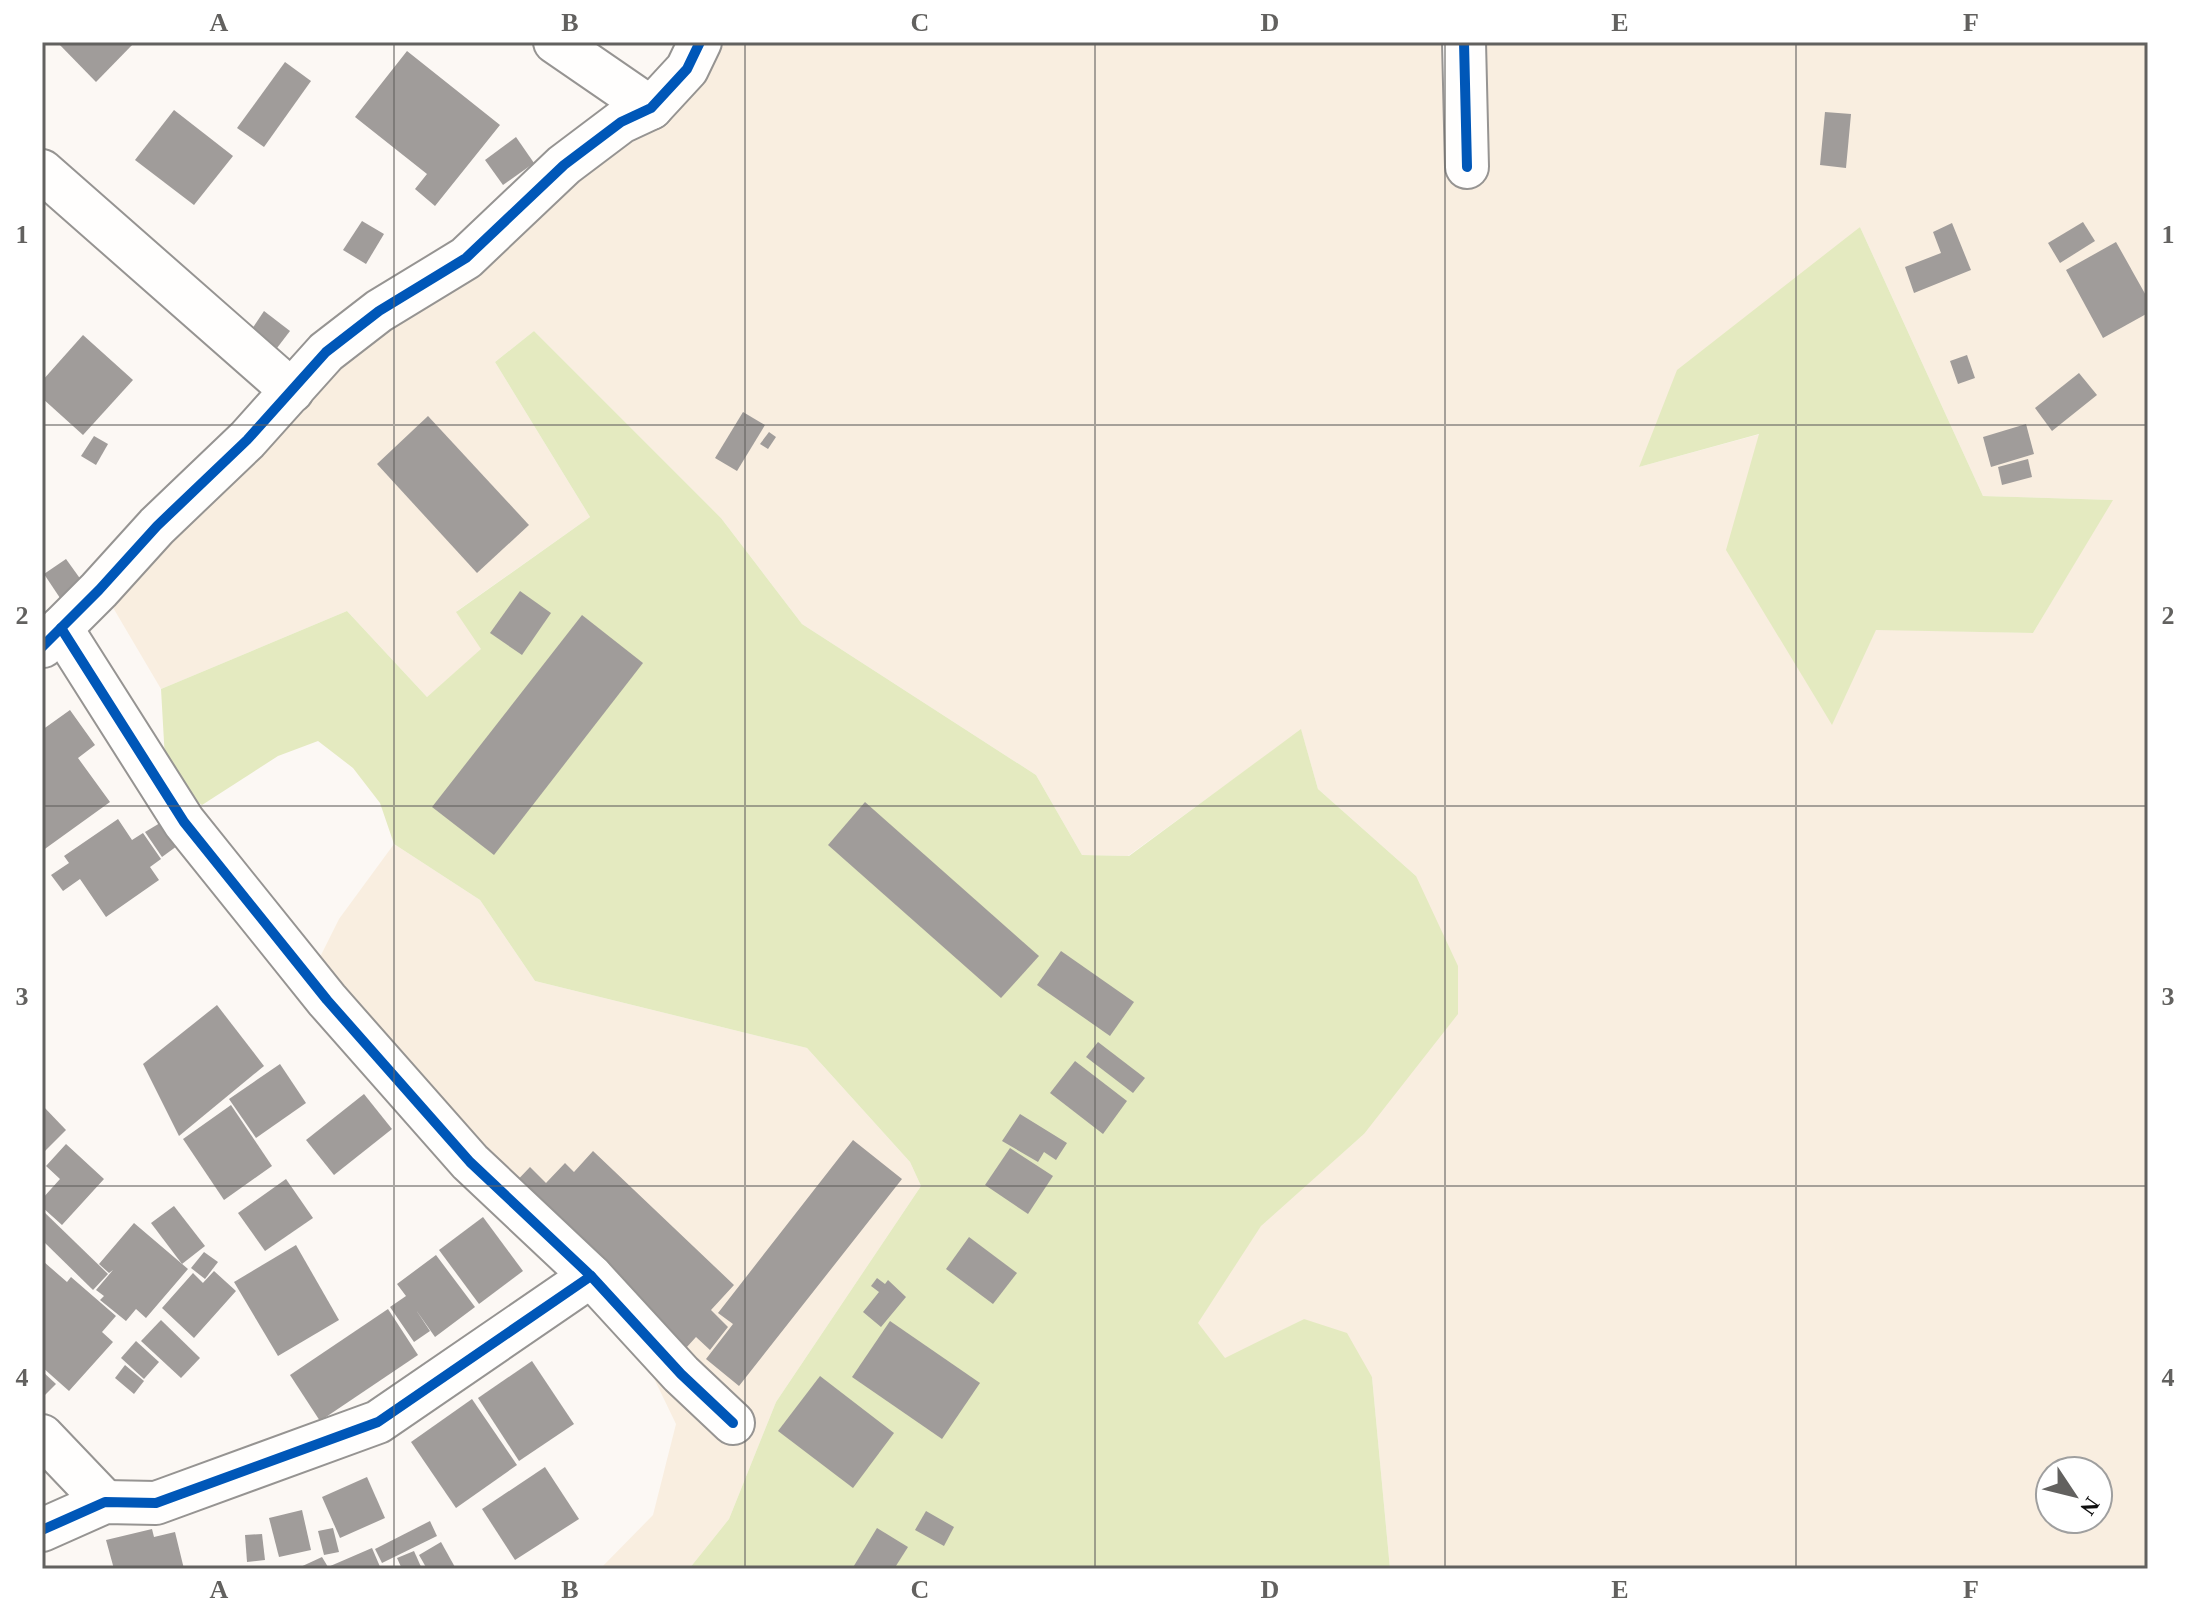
<svg xmlns="http://www.w3.org/2000/svg" width="2190" height="1611" font-family="Georgia,serif">
<style>
.farmland{fill:#f9eee0;fill-rule:evenodd}
.forest{fill:#e4eac0}
.building{fill:#a09c9a}
.lines{fill:none;stroke-linecap:round;stroke-linejoin:round}
.minor-casing{stroke:#969492;stroke-width:46}
.minor{stroke:#fffefd;stroke-width:42}
.cycleway-casing{stroke:#fff;stroke-width:15}
.cycleway{stroke:#0057b8;stroke-width:10}
.grid{fill:none;stroke:#62615f;stroke-width:2;stroke-opacity:0.55}
.neatline{fill:none;stroke:#62615f;stroke-width:3}
.grid-label{font-size:26px;text-anchor:middle;font-weight:bold;fill:#62615f}
</style>
<rect width="100%" height="100%" fill="#fcf8f4"/>
<g class="farmland">
<path d="M703 42H2148V1569H1390L1372 1377 1304 1319 1225 1359 1197 1323 1261 1225 1364 1134 1416 876 1318 789 1301 730 1128 856 1082 855 1036 775 802 624 721 518 534 331 495 362 590 517 457 611 482 649 427 697 347 611 161 689 105 594 314 361ZM1860 227 1983 496 2112 500 2033 633 1876 629 1832 724 1727 550 1760 434 1639 467ZM2050 1471H2098V1519H2050Z"/>
<polygon points="394,844 480,900 535,981 807,1048 910,1162 921,1186 776,1402 729,1519 689,1569 600,1569 653,1515 676,1424 647,1364 300,997 339,919"/>
</g>
<g class="forest">
<polygon points="1860,227 1983,496 2113,500 2033,633 1876,630 1832,725 1726,550 1759,434 1639,467 1677,370"/>
<polygon points="534,331 721,518 802,624 1036,775 1082,855 1129,856 1301,729 1318,789 1416,876 1458,966 1458,1014 1364,1134 1261,1226 1198,1323 1225,1358 1304,1319 1347,1333 1372,1377 1390,1569 689,1569 729,1519 776,1402 921,1186 910,1162 807,1048 535,981 480,900 394,844 380,803 353,768 318,741 278,756 202,805 166,777 161,689 347,611 427,697 481,649 456,612 590,517 495,362"/>
</g>
<g class="building">
<polygon points="57,42 135,42 96,82"/>
<polygon points="407,51 500,125 435,206 415,189 427,174 355,117"/>
<polygon points="285,62 311,81 264,147 237,128"/>
<polygon points="174,110 233,156 194,205 135,160"/>
<polygon points="1825,112 1851,114 1846,168 1820,165"/>
<polygon points="516,137 534,163 503,185 485,160"/>
<polygon points="362,221 384,234 366,264 343,250"/>
<polygon points="2083,222 2095,241 2060,263 2048,243"/>
<polygon points="1952,223 1971,270 1914,293 1905,267 1941,253 1933,232"/>
<polygon points="2116,242 2148,299 2148,313 2103,338 2066,270"/>
<polygon points="264,311 290,331 277,348 252,329"/>
<polygon points="83,335 133,380 83,435 42,398 42,381"/>
<polygon points="1967,355 1975,378 1958,384 1950,361"/>
<polygon points="2079,373 2097,395 2052,431 2035,408"/>
<polygon points="743,412 765,425 737,471 715,458"/>
<polygon points="428,416 529,525 477,573 377,464"/>
<polygon points="2026,424 2034,454 1991,467 1983,437"/>
<polygon points="769,432 776,437 768,449 760,444"/>
<polygon points="94,436 108,444 96,465 81,456"/>
<polygon points="2028,459 2032,477 2002,485 1998,467"/>
<polygon points="66,559 84,584 62,601 44,574"/>
<polygon points="520,591 551,613 522,655 490,633"/>
<polygon points="582,615 643,663 494,855 432,807"/>
<polygon points="70,710 95,745 78,758 110,802 42,851 42,730"/>
<polygon points="865,802 1039,956 1001,998 828,845"/>
<polygon points="118,819 132,840 143,833 161,859 150,867 159,880 106,917 80,879 63,891 51,875 69,863 64,856"/>
<polygon points="160,823 177,846 162,857 145,832"/>
<polygon points="1061,951 1134,1002 1110,1036 1037,985"/>
<polygon points="217,1005 264,1066 179,1136 143,1064"/>
<polygon points="1098,1042 1145,1078 1133,1093 1086,1057"/>
<polygon points="1075,1061 1127,1101 1103,1134 1050,1093"/>
<polygon points="280,1064 306,1103 256,1138 229,1099"/>
<polygon points="364,1094 392,1129 334,1175 306,1140"/>
<polygon points="42,1105 66,1130 42,1154"/>
<polygon points="231,1105 272,1166 224,1200 183,1139"/>
<polygon points="1020,1114 1067,1143 1056,1160 1044,1152 1038,1162 1002,1141"/>
<polygon points="853,1140 902,1179 739,1386 706,1359 733,1324 718,1313"/>
<polygon points="66,1144 104,1179 62,1225 42,1207 42,1199 60,1179 46,1166"/>
<polygon points="1010,1148 1053,1176 1028,1214 985,1185"/>
<polygon points="593,1151 734,1285 711,1310 728,1327 710,1350 696,1337 686,1348 509,1189 530,1167 546,1183 565,1163 574,1172"/>
<polygon points="286,1179 313,1218 265,1251 238,1213"/>
<polygon points="174,1206 205,1246 182,1264 151,1223"/>
<polygon points="42,1210 108,1274 93,1290 42,1240"/>
<polygon points="483,1217 523,1271 479,1304 439,1250"/>
<polygon points="134,1223 188,1269 146,1318 136,1309 126,1321 100,1300 104,1296 96,1290 113,1270 109,1273 99,1264"/>
<polygon points="969,1237 1017,1273 993,1304 946,1269"/>
<polygon points="296,1245 339,1320 278,1356 234,1282"/>
<polygon points="204,1252 218,1262 205,1279 191,1268"/>
<polygon points="436,1255 475,1307 435,1337 416,1310 430,1331 414,1342 390,1307 406,1296 397,1284"/>
<polygon points="44,1262 67,1282 71,1277 116,1316 102,1332 113,1342 69,1391 42,1367 42,1265"/>
<polygon points="214,1271 236,1291 194,1338 162,1308 193,1273 203,1283 201,1285"/>
<polygon points="877,1278 885,1284 888,1280 906,1297 881,1327 863,1312 879,1292 871,1286"/>
<polygon points="388,1309 418,1355 320,1421 290,1375"/>
<polygon points="161,1320 200,1358 181,1378 141,1341"/>
<polygon points="890,1321 980,1383 942,1439 852,1377"/>
<polygon points="136,1341 159,1362 144,1379 121,1358"/>
<polygon points="532,1361 574,1424 519,1461 478,1398"/>
<polygon points="125,1365 144,1381 134,1394 115,1378"/>
<polygon points="42,1371 56,1384 42,1398"/>
<polygon points="820,1376 894,1433 853,1488 778,1431"/>
<polygon points="472,1399 517,1465 456,1508 411,1442"/>
<polygon points="545,1467 579,1519 515,1560 482,1509"/>
<polygon points="367,1477 385,1518 340,1538 322,1497"/>
<polygon points="302,1510 311,1550 279,1557 269,1518"/>
<polygon points="926,1511 954,1527 944,1546 915,1530"/>
<polygon points="430,1521 437,1536 382,1563 375,1549"/>
<polygon points="333,1528 339,1552 324,1555 318,1531"/>
<polygon points="877,1528 908,1547 894,1569 852,1569"/>
<polygon points="152,1529 154,1537 175,1532 184,1569 114,1569 106,1540"/>
<polygon points="262,1534 265,1560 247,1562 245,1535"/>
<polygon points="441,1542 456,1569 427,1569 419,1555"/>
<polygon points="372,1548 381,1569 296,1569 322,1557 328,1567"/>
<polygon points="414,1551 422,1569 402,1569 397,1558"/>
</g>
<g class="lines">
<g class="minor-casing">
<g id="minor">
<polyline points="555,42 651,108"/>
<polyline points="1464,42 1467,167"/>
<polyline points="42,171 292,391"/>
<polyline points="61,628 184,822 327,1000 470,1162 591,1276 681,1374 733,1423"/>
<polyline points="43,646 99,590 157,526 247,440 326,352 379,311 466,258 564,165 621,122 651,108 687,69 700,42"/>
<polyline points="42,1436 105,1502"/>
<polyline points="42,1530 105,1502 156,1503 378,1422 591,1276"/>
</g>
</g>
<use href="#minor" class="minor"/>
<g class="cycleway-casing">
<g id="cycleway">
<polyline points="1464,42 1467,167"/>
<polyline points="61,628 184,822 327,1000 470,1162 591,1276 681,1374 733,1423"/>
<polyline points="42,647 99,590 157,526 247,440 326,352 379,311 466,258 564,165 621,122 651,108 687,69 700,42"/>
<polyline points="42,1530 105,1502 156,1503 378,1422 591,1276"/>
</g>
</g>
<use href="#cycleway" class="cycleway"/>
</g>
<path class="grid" d="M394 42V1569M745 42V1569M1095 42V1569M1445 42V1569M1796 42V1569M42 425H2148M42 806H2148M42 1186H2148"/>
<rect width="2190" height="1611" fill="none" stroke="#ffffff" stroke-width="88"/>
<g transform="translate(2074 1495) rotate(125)"><circle r="38" fill="#ffffff" stroke="#9f9f9f" stroke-width="2"/>
<path d="M0-6L14 30L0 20L-14 30Z" fill="#62615f"/>
<text y="-12" font-size="22" font-weight="bold" text-anchor="middle" fill="#0f0f0f">N</text>
</g>
<rect x="44" y="44" width="2102" height="1523" class="neatline"/>
<g class="grid-label">
<text x="219" y="31">A</text>
<text x="570" y="31">B</text>
<text x="920" y="31">C</text>
<text x="1270" y="31">D</text>
<text x="1620" y="31">E</text>
<text x="1971" y="31">F</text>
<text x="22" y="243">1</text>
<text x="2168" y="243">1</text>
<text x="22" y="624">2</text>
<text x="2168" y="624">2</text>
<text x="22" y="1005">3</text>
<text x="2168" y="1005">3</text>
<text x="22" y="1386">4</text>
<text x="2168" y="1386">4</text>
<text x="219" y="1598">A</text>
<text x="570" y="1598">B</text>
<text x="920" y="1598">C</text>
<text x="1270" y="1598">D</text>
<text x="1620" y="1598">E</text>
<text x="1971" y="1598">F</text>
</g>
</svg>
